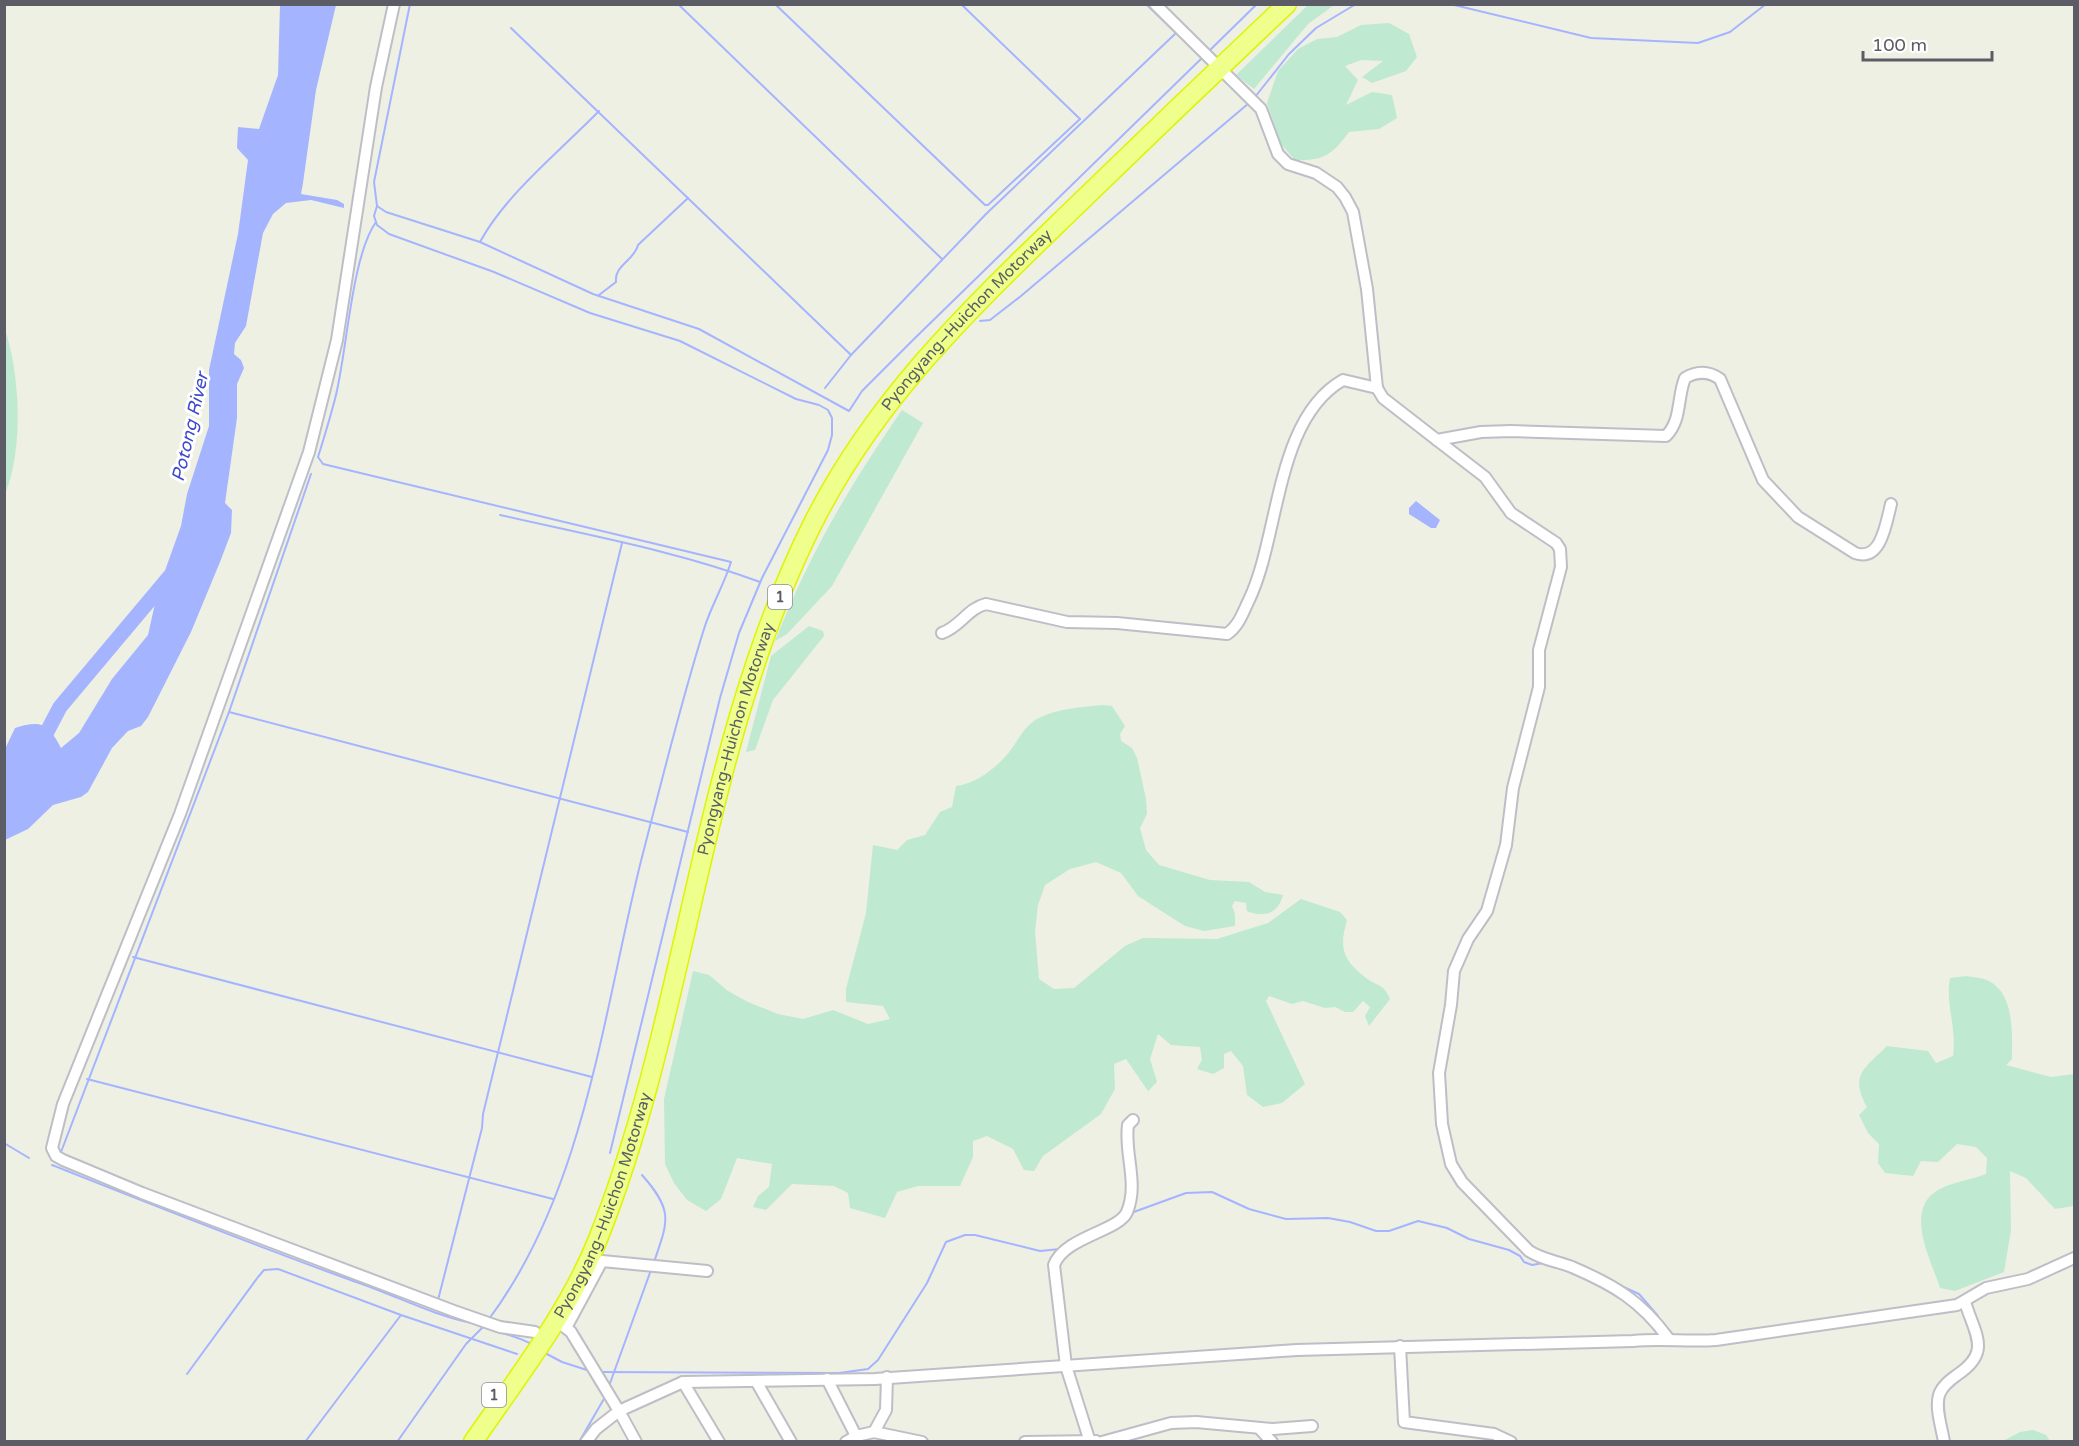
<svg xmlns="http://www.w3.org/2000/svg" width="2079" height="1446" font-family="'Varela Round',sans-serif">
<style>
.green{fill:#bfe9d0}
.water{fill:#a5b4ff}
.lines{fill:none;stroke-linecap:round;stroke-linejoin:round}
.stream{stroke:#a5b4ff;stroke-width:2}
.river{stroke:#a5b4ff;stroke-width:15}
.street-casing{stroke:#bebec6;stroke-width:14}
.highway-casing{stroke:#def400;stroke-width:21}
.street{stroke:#fff;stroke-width:10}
.highway{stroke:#eeff8c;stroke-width:18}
.labels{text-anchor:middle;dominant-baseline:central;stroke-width:6;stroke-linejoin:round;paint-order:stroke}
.shield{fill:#fff;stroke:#8d8d94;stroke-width:1.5}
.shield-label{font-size:15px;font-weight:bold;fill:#5c5c66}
.street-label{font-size:16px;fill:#5c5c66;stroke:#fff}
.water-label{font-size:18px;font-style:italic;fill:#3d49cd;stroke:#fff}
</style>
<rect width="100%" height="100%" fill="#eef0e4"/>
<g class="green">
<polygon points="1308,5 1334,5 1308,24 1254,89 1236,75"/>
<path d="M1389 23 1409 34 1417 57 1406 71 1372 83 1362 77 1383 61 1361 60 1345 66 1358 80 1346 105 1372 92 1392 95 1397 118 1379 129 1349 132C1332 155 1324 161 1295 160L1281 144 1267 103 1278 71 1298 49 1317 39 1337 37 1361 25Z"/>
<path d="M4 326C20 373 24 448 5 494Z"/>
<path d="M902 410 923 423 832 586 787 634 775 641C810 553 848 488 902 410Z"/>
<polygon points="809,626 823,631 824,636 773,700 755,750 746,752 771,656"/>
<path d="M1102 705 1112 706 1125 726 1120 734 1121 741 1132 748 1137 758 1146 799 1147 814 1140 828 1146 850 1159 865 1210 880 1249 882 1265 892 1283 895C1278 914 1264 918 1247 911L1246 903 1235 901 1232 906 1235 914V926L1204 931 1185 926 1138 896 1121 873 1096 862 1070 869 1045 885 1038 905 1035 931 1039 979 1054 989 1074 988 1125 946 1143 938 1217 939 1268 923 1301 899 1340 912 1347 920C1339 947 1342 960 1366 978 1378 987 1383 983 1390 999L1369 1026 1365 1016 1370 1007 1363 1001 1353 1012H1345L1335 1007 1325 1008 1303 1001 1292 1004 1269 996 1266 1001 1305 1084 1282 1103 1263 1107 1247 1095 1243 1066 1231 1051 1224 1054V1068L1213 1074 1197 1069 1202 1060 1200 1047 1171 1045 1158 1034 1150 1059 1157 1082 1148 1091 1126 1059 1114 1064 1115 1089 1101 1114 1043 1156 1034 1171 1024 1170 1013 1149 987 1136 973 1141V1157L960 1186H918L897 1192 885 1218 850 1208 848 1193 834 1186 792 1184 766 1210 753 1207 758 1196 769 1187 772 1164 737 1158 721 1199 706 1211 687 1200 674 1183 665 1164 664 1099 693 971 709 975 728 991 748 1002 778 1014 803 1019 833 1010 868 1024 890 1019 883 1006 846 1002V989L866 913 873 845 897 850 907 840 925 835 940 812 952 807 956 786C974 784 992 771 1004 758 1016 746 1020 731 1034 721 1052 709 1081 707 1102 705Z"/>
<path d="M1966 976C1973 977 1983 978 1989 981 2015 994 2012 1036 2012 1059L2006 1065 2051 1077 2074 1074V1206L2055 1209 2026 1178 2010 1171 2011 1230 2004 1272 1955 1291 1940 1288C1932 1262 1903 1210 1938 1190 1952 1182 1971 1180 1986 1174L1987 1158 1976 1147 1957 1144 1938 1162 1921 1161 1913 1176 1885 1173 1878 1163 1879 1144 1868 1133 1859 1115 1867 1107C1849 1075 1865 1068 1887 1046L1928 1051 1936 1063 1953 1056C1957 1028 1945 1003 1950 978Z"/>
<polygon points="2033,1430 2046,1435 2050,1441 2003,1441 2020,1432"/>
</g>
<g class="water">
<path d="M280 5H336L316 90 303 183 301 194 337 200 344 204V208L311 200 286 203 273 214 263 233 246 326 235 343 234 354 241 360 244 368 237 384V418L225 503 232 510 231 533 220 562 191 632 148 717 141 726 128 731 112 748 88 792 81 797 53 805 28 829 5 840V749L15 728C41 720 48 723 61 748L79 733 112 679 148 635 158 590 181 526 187 494 209 426V370L238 234 248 160 237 148 238 127 259 129 278 75Z"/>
<polygon points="1416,501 1440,520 1436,528 1431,528 1409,514 1409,508"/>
</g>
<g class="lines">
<g class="stream">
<polyline points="410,4 374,182 377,206 386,212 480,242 593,294 699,329 849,411 862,391 913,340 1204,56"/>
<polyline points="678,4 942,259"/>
<polyline points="775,4 985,205 988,205 1080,119"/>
<polyline points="961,4 1080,119"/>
<polyline points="1146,4 1202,58"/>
<polyline points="1450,4 1591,38 1698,43 1730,32 1766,4"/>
<polyline points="511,28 851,355"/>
<polyline points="1208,52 1257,4"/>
<polyline points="1255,97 1289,54 1316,28 1356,4"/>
<polyline points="377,206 374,216 377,225 389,234 494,272 590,313 680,341 796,399 819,405 828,410 832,418 832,435 828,450 762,578 739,633 720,698 610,1153"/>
<path d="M376 222C351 257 347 354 335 399 330 418 324 438 318 457L323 464 731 562C724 585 711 606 704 629 680 705 661 784 641 861 603 1013 585 1190 489 1319"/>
<path d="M480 242C506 194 560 151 599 111"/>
<path d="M599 295 616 282C614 265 634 261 638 245L688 198"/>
<polyline points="980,321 990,320 1021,296 1249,103"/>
<polyline points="825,388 851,355 986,214 1176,33"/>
<path d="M500 515C587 535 677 551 760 582"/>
<polyline points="229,712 688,832"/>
<polyline points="133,957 592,1077"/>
<polyline points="87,1079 553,1199"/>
<polyline points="4,1143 29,1158"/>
<polyline points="61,1152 229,712 311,474"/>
<path d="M52 1165C153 1205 253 1245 356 1282 395 1295 432 1315 472 1323"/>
<path d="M642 1175C674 1211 668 1221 654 1262"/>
<polyline points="1131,1213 1186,1193 1212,1192 1249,1209 1286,1219 1328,1218 1350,1222 1376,1231 1389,1231 1418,1221 1447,1228 1469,1239 1509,1250 1520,1256 1524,1262 1532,1265 1543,1263"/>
<polyline points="1560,1258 1577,1264"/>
<polyline points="1619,1285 1639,1294 1658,1316"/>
<polyline points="438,1300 482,1128 483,1114 622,543"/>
<path d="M477 1325C495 1332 519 1336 533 1345"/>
<polyline points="545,1353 562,1362 590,1371"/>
<polyline points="598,1372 839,1373 868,1369 878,1360 927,1283 946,1242 965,1235 975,1235 1040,1251 1060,1249"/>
<polyline points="187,1374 258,1277 264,1270 278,1269 401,1315 517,1354"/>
<polyline points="609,1386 651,1270"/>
<polyline points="4,1439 7,1442"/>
<polyline points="305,1442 401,1315"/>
<polyline points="397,1442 466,1344 484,1326"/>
<polyline points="579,1442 605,1397"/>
</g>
<polyline class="river" points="39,747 60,707 170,576"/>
<g class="street-casing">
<g id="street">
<polyline points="394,4 376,87 337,340 309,452 180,814 63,1104 52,1148 56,1156 63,1160 142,1193 454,1311 500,1327 535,1332"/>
<path d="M1155 4 1261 109 1278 154 1288 164 1316 173 1337 187 1345 197 1353 212 1367 289 1377 388 1383 398 1437 440 1481 432 1511 431 1666 436C1682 420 1677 397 1685 378 1697 371 1709 371 1720 379L1763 480 1798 517 1855 553C1881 562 1886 524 1891 504"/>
<path d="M1437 440 1485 477 1511 513 1556 543 1560 549 1561 567 1539 650V687L1513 788 1506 845 1487 911 1468 939 1454 971 1451 1005 1439 1073 1442 1124 1451 1164 1462 1182 1529 1251C1543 1260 1557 1261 1572 1267 1614 1285 1641 1301 1668 1338"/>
<path d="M942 633C960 627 968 608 986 604L1067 622 1117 623 1227 634C1239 626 1243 612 1249 600 1280 535 1275 419 1343 380L1377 388"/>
<path d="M555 1319 571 1332 619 1411 683 1382 875 1379 1297 1350 1633 1341C1662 1338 1686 1342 1716 1340L1957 1305 1986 1288 2028 1279 2074 1258"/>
<polyline points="566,1328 602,1261 707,1271"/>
<polyline points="1400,1346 1404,1422 1494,1434 1511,1442"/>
<polyline points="827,1379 856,1436"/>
<polyline points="756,1381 791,1442"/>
<polyline points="683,1382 719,1442"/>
<polyline points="1259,1428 1272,1442"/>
<polyline points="874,1432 922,1442"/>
<polyline points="586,1442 596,1429 619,1411 636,1442"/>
<polyline points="846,1442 856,1436 874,1432 886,1410 887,1377"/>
<polyline points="1025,1442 1096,1441"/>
<path d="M1090 1442 1066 1366 1054 1265C1064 1237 1119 1231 1127 1212 1139 1183 1124 1154 1128 1125L1133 1120"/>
<polyline points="1102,1442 1171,1423 1196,1422 1273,1429 1312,1426"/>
<path d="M1944 1442C1942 1428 1935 1409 1939 1395 1942 1386 1950 1380 1957 1375 1992 1352 1975 1335 1965 1302"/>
</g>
</g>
<g class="highway-casing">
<g id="highway">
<path id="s1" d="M473 1442C517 1378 569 1312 598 1239 690 1007 700 748 813 523 877 396 972 307 1072 210 1143 141 1215 72 1287 4"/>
</g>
</g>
<use href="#street" class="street"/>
<use href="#highway" class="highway"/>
</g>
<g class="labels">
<g class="shield">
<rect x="768" y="585" width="24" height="24" rx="4.5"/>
<rect x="482" y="1383" width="24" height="24" rx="4.5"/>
</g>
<g class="shield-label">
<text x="780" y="597">1</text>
<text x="494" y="1395">1</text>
</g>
<g class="street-label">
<text stroke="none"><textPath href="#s1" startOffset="1244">Pyongyang–Huichon Motorway</textPath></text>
<text stroke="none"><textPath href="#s1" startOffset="758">Pyongyang–Huichon Motorway</textPath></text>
<text stroke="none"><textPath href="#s1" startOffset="272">Pyongyang–Huichon Motorway</textPath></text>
</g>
<g class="water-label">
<text transform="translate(190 427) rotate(-77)">Potong River</text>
</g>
</g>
<rect width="2079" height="1446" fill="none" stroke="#5c5c66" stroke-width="12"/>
<path d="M1863 51v9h129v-9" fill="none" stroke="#5c5c66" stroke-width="3"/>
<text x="1872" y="51" font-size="18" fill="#5c5c66" stroke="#ffffff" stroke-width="4.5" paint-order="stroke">100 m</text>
</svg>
